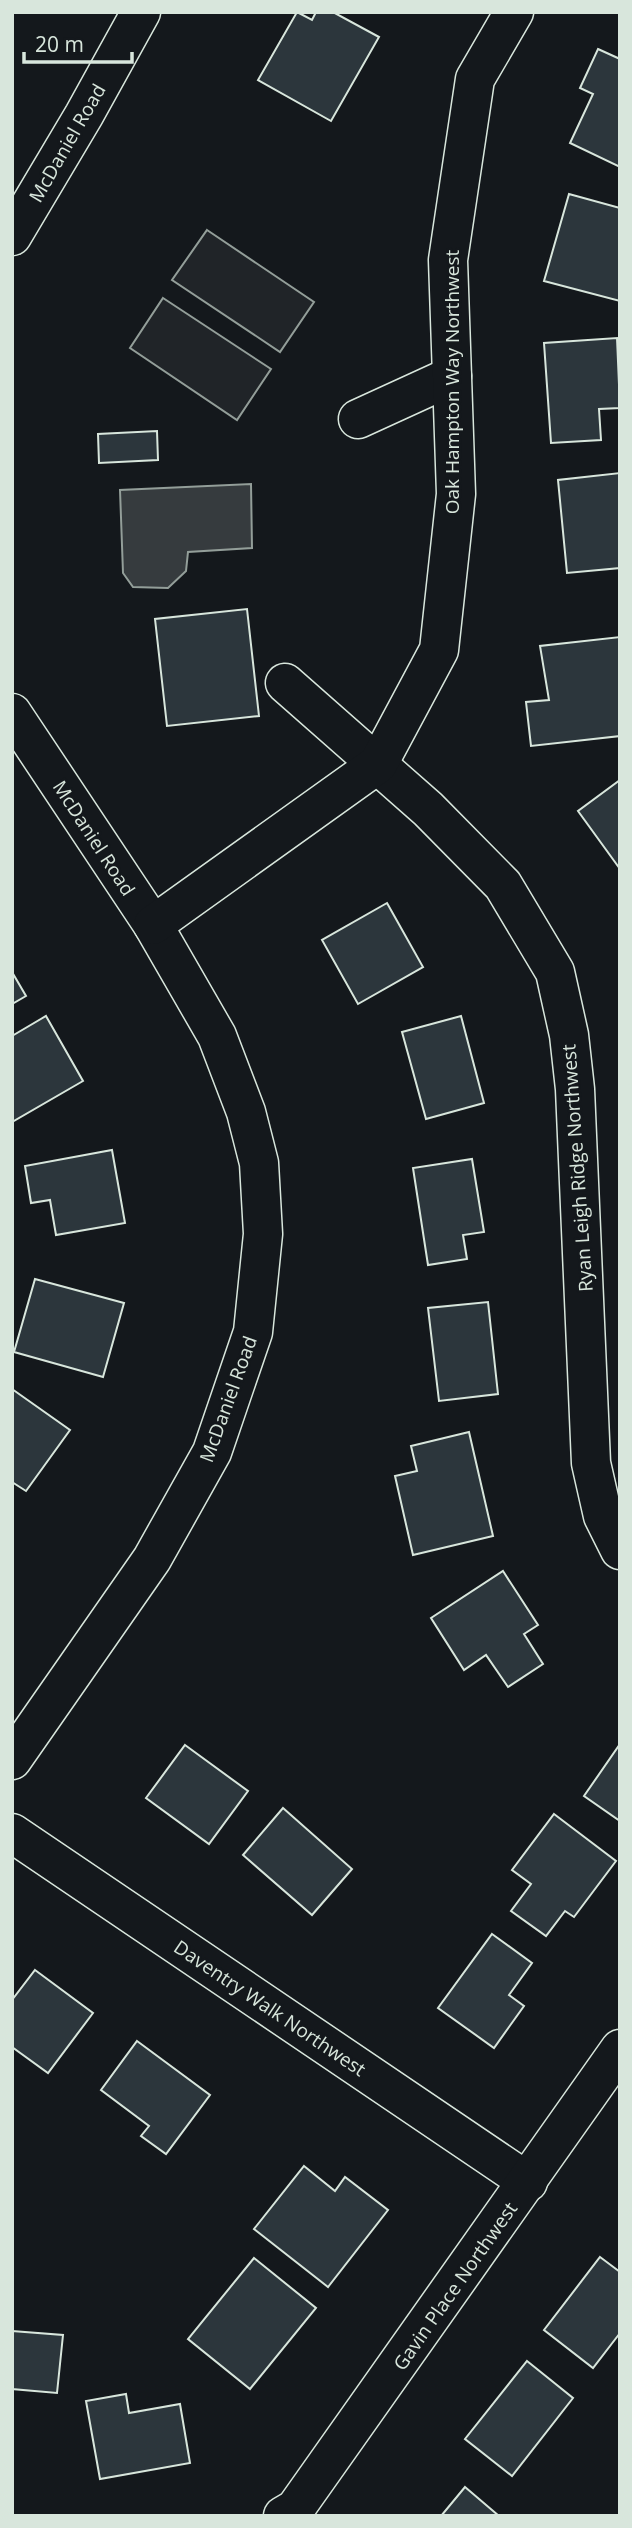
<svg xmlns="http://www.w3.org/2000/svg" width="632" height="2528" font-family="'Open Sans',sans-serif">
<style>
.green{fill:#202428;stroke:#939e99;stroke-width:2}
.water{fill:#363b3e;stroke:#939e99;stroke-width:2}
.building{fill:#2c363c;stroke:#d8e6dc;stroke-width:2}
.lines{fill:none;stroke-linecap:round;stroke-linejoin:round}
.minor-casing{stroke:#d8e6dc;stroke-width:41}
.minor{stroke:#14181c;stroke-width:38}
.labels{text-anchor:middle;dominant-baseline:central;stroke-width:5;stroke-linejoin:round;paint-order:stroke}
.street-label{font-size:19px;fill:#d8e6dc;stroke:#14181c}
</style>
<rect width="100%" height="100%" fill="#14181c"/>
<g class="green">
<polygon points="207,230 314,302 280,352 172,280"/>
<polygon points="163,298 271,369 237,420 130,348"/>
</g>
<polygon class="water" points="251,484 252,548 188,552 186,571 168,588 133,587 123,573 120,490"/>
<g class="building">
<polygon points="297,12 312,20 316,12 333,12 379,37 331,121 258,80"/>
<polygon points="598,49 620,59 620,167 570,143 593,94 580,88"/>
<polygon points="569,194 620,208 620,301 544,281"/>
<polygon points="617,338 620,408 599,409 601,440 551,443 544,343"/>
<polygon points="157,431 158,460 99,463 98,434"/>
<polygon points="620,473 620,568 567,573 558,480"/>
<polygon points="247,609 259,716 167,726 155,619"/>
<polygon points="620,637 620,736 531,746 526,702 549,700 540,646"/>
<polygon points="620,780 620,869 578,811"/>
<polygon points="387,903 423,967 358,1004 322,940"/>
<polygon points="12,972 26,996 12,1004"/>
<polygon points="46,1016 83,1081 12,1122 12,1036"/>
<polygon points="461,1016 484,1103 426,1119 402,1032"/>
<polygon points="112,1150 125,1223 56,1235 50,1200 31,1203 25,1166"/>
<polygon points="472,1159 484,1232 463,1235 467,1259 428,1265 413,1168"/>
<polygon points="35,1279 124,1303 103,1377 14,1352"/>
<polygon points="488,1302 498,1394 439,1401 428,1308"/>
<polygon points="12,1389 70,1430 26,1491 12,1482"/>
<polygon points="469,1432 493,1536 413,1555 395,1476 417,1471 411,1446"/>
<polygon points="503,1571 538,1625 524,1634 543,1664 508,1687 486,1655 464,1670 431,1618"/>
<polygon points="620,1744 620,1821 584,1796"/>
<polygon points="185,1745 248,1791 209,1844 146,1798"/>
<polygon points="283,1808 352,1869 312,1915 243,1855"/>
<polygon points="554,1814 616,1861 574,1917 565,1911 546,1936 511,1911 531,1884 512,1870"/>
<polygon points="492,1934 532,1963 509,1995 524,2006 494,2048 438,2008"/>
<polygon points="35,1970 93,2013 48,2073 12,2047 12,2000"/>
<polygon points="137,2041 210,2095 166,2154 141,2136 149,2126 101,2090"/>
<polygon points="304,2166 335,2191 345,2177 388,2210 328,2287 254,2229"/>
<polygon points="600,2257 620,2272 620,2333 593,2368 544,2330"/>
<polygon points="254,2258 316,2308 250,2389 188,2339"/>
<polygon points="12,2331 63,2335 57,2393 12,2389"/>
<polygon points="527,2361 573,2398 512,2476 465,2439"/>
<polygon points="126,2394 129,2413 180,2404 190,2463 100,2479 86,2401"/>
<polygon points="465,2487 499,2516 441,2516"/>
</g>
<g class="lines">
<g class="minor-casing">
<g id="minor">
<polyline points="12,236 84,115 141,12"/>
<polyline points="358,419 452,376"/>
<polyline points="285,683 428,809 503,885 555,972 569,1035 575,1089 591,1463 603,1516 620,1550"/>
<polyline points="12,713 153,925 217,1036 246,1112 259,1163 263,1234 253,1332 212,1452 152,1559 12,1760"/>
<polyline points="153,925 378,764 439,650 456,494 448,260 475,79 514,12"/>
<polyline points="12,1833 528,2182"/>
<polyline points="283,2516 295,2509 620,2049"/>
</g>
</g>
<use href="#minor" class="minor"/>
</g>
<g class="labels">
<g class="street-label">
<text transform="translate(67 143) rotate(-60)">McDaniel Road</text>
<text transform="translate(452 382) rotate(-90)">Oak Hampton Way Northwest</text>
<text transform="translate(94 838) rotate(57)">McDaniel Road</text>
<text transform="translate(577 1168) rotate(-94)">Ryan Leigh Ridge Northwest</text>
<text transform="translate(228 1399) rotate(-70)">McDaniel Road</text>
<text transform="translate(270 2008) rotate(34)">Daventry Walk Northwest</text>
<text transform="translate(455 2286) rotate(-55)">Gavin Place Northwest</text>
</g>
</g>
<rect width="632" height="2528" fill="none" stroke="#d8e6dc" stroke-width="28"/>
<path d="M24 52v10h108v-10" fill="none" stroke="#d8e6dc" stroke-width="3.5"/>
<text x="35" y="52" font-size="21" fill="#d8e6dc" stroke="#14181c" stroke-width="5" paint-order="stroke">20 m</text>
</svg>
